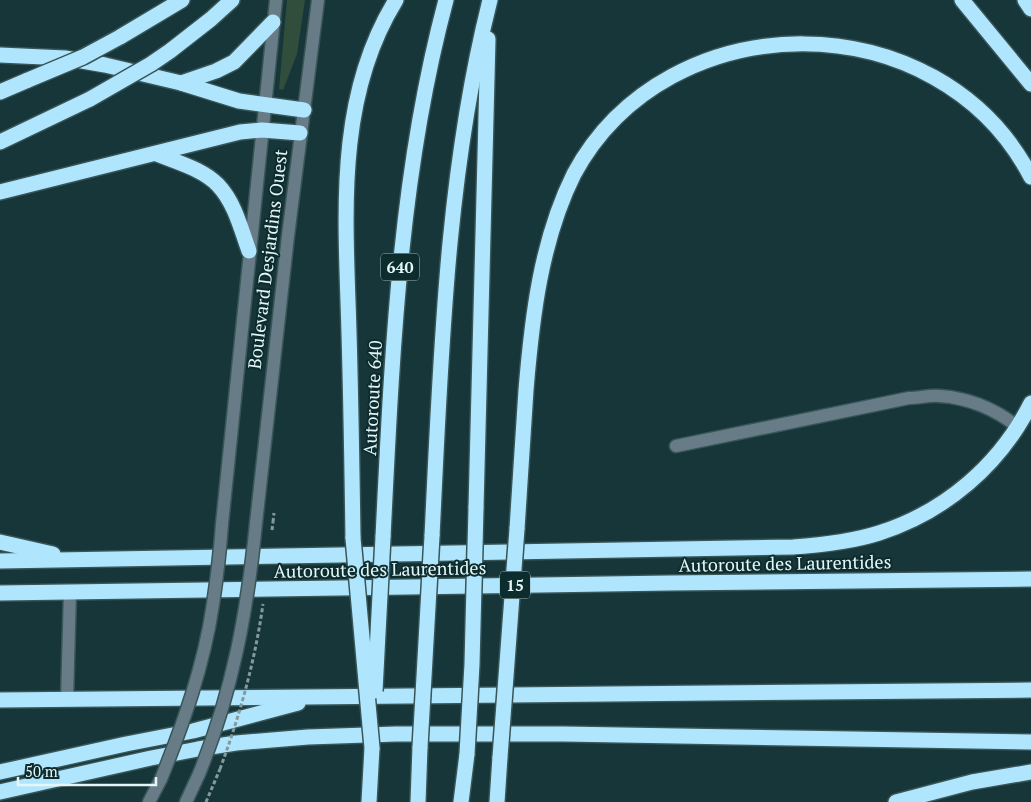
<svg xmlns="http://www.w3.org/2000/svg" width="1031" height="802" font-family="'PT Serif',serif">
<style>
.green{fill:#314e3c}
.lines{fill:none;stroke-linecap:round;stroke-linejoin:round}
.minor-casing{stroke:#385558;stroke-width:15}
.highway-casing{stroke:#385558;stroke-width:18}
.path{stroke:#849b9e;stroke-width:3;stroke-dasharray:4 2.5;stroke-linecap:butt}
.minor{stroke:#677c86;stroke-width:12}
.highway{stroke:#b0e6fd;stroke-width:15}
.minor-bridge-casing{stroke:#385558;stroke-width:15;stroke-linecap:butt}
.highway-bridge-casing{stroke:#385558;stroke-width:18;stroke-linecap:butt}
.path-bridge{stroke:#849b9e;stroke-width:3;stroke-dasharray:4 2.5;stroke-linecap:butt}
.minor-bridge{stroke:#677c86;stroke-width:12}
.highway-bridge{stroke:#b0e6fd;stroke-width:15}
.labels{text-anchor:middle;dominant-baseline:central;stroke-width:4;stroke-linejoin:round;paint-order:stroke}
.shield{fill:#0d2c2e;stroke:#a4b9bb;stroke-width:1}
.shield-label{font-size:16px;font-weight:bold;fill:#e5f6f8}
.street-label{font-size:18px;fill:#e5f6f8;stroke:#0d2c2e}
</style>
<rect width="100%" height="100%" fill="#173639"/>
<polygon class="green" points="287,0 305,0 297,54 283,90 279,89"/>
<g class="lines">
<g class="minor-casing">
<g id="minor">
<path d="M676 446 909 398C919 398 929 395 940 396 969 398 995 409 1018 427"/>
<polyline points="256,523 288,236 318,0"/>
<polyline points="222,524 276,0"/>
<polyline points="67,699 70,592"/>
<polyline points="149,802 161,779"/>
<polyline points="186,802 199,774"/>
</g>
</g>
<g class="highway-casing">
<g id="highway">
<polyline points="962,0 1031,84"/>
<polyline points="1025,0 1031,9"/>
<polyline points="120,37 182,0"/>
<polyline points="170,51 211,19 232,0"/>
<polyline points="0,55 65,58 105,65 181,83 239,101 304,110"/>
<polyline points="181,83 216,71 234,62 273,22"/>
<polyline points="0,92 28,80"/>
<polyline points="0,142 90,99"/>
<path d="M157 154C176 162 203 169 218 185 235 203 241 229 249 251"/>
<polyline points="0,192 240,132 262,130 300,133"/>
<polyline points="476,508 488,39"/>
<path d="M517 529C520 483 523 437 526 390 532 317 541 240 574 174 668 0 939 0 1031 177"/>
<path d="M432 536C441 356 446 175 490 0"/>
<path d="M383 537C392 357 399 175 446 0"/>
<path d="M353 538C352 469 351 401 349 333 346 220 334 100 396 0"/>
<polyline points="0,542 53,554"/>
<path d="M0 561 793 547C822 545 851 542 879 533 945 512 1000 465 1031 403"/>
<polyline points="0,593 670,583 1031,579"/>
<polyline points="0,700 1031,690"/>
<polyline points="0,772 126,744 193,731 298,703"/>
<polyline points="0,792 151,758 198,749 236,743 308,737 396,734 564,734 1031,742"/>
<polyline points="369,802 372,748"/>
<polyline points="418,802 420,747"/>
<polyline points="461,802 467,754"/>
<polyline points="497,802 500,757"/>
<polyline points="896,802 972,782 1031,772"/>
</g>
</g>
<g class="path">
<polyline points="273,522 274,513"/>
<polyline points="206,802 220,769"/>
</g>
<use href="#minor" class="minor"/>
<use href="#highway" class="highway"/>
<g class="minor-bridge-casing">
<g id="minor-bridge">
<path d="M199 774C233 690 247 613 256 523"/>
<path d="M161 779C184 722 204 665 213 604 217 577 220 551 222 524"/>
</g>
</g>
<g class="highway-bridge-casing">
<g id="highway-bridge">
<polyline points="28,80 83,57 120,37"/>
<polyline points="90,99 151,64 170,51"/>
<polyline points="353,538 372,748"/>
<polyline points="375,691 383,537"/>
<polyline points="420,747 432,536"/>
<polyline points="467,754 472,664 476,508"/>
<polyline points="500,757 517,529"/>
</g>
</g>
<g class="path-bridge">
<polyline points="272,530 273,522"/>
<path d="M220 769C240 715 255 661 263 604"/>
</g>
<use href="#minor-bridge" class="minor-bridge"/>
<use href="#highway-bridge" class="highway-bridge"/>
</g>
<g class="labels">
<g class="shield">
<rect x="381" y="253.5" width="38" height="27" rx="4"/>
<rect x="500" y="571.5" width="30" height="27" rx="4"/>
</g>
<g class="shield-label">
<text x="400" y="267">640</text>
<text x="515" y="585">15</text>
</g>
<g class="street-label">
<text transform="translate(267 259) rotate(-83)">Boulevard Desjardins Ouest</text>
<text transform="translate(372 398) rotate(-87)">Autoroute 640</text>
<text transform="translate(785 563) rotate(-1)">Autoroute des Laurentides</text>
<text transform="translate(380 569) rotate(-1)">Autoroute des Laurentides</text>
</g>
</g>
<path d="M18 777v8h138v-8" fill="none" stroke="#e5f6f8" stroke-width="2.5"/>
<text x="25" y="777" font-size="15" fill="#e5f6f8" stroke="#0d2c2e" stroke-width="4" paint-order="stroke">50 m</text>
</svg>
